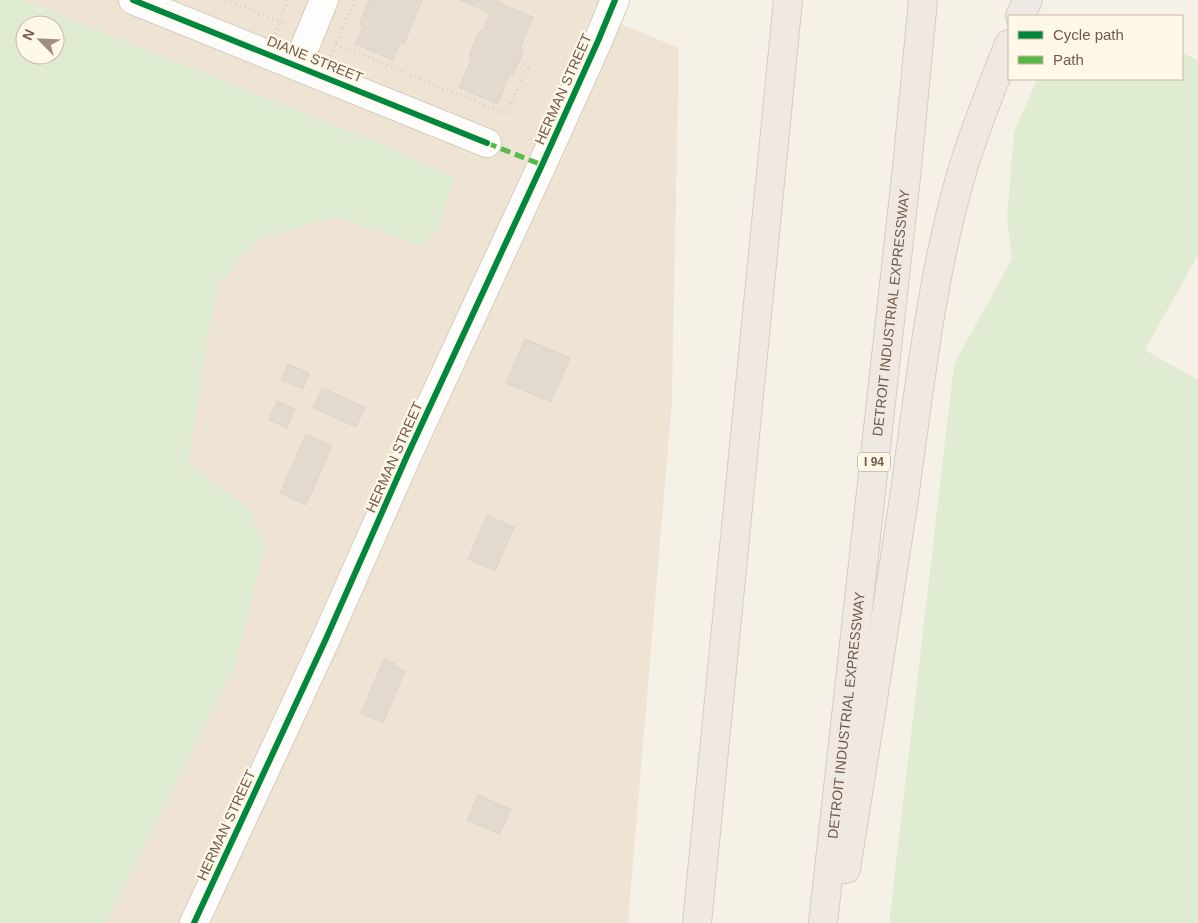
<svg xmlns="http://www.w3.org/2000/svg" width="1198" height="923" font-family="Helvetica,sans-serif">
<style>
.residential{fill:#efe4d4;fill-rule:evenodd}
.green{fill:#e0ecd2;fill-rule:evenodd}
.building{fill:#e2d9cf;stroke:#ded4ca}
.lines{fill:none;stroke-linecap:round;stroke-linejoin:round}
.minor-casing{stroke:#d4ccc2;stroke-width:30}
.highway-casing{stroke:#d5ccc4;stroke-width:30}
.path{stroke:#d7d0c9;stroke-width:3;stroke-dasharray:1 4;stroke-linecap:butt}
.minor{stroke:#fefdfb;stroke-width:28}
.highway{stroke:#f0e8e3;stroke-width:28}
.quiet{stroke:#58b947;stroke-width:5;stroke-dasharray:10 5;stroke-linecap:butt}
.cycleway-casing{stroke:#fff7e7;stroke-width:9}
.cycleway{stroke:#00873e;stroke-width:6}
.labels{text-anchor:middle;dominant-baseline:central;stroke-width:4.5;stroke-linejoin:round;paint-order:stroke}
.shield{fill:#fff7e7;stroke:#9c8978;stroke-width:1}
.shield-label{font-size:12px;font-weight:bold;fill:#725a49}
.street-label{font-size:14px;fill:#725a49;stroke:#fff7e7}
</style>
<rect width="100%" height="100%" fill="#f6f1e7"/>
<path class="residential" d="M0 0H599L595 13 679 48 672 401 628 923H0ZM25 25H55V55H25Z"/>
<g class="green">
<path d="M0 0H24L386 146 455 177 437 233 420 245 336 217 258 239 217 286 188 464 248 507 265 546 235 666 106 923H0ZM25 25H55V55H25Z"/>
<polygon points="1182,53 1198,60 1198,255 1145,350 1198,380 1198,923 889,923 954,364 1012,259 1007,217 1014,132 1037,79 1182,79"/>
</g>
<g class="building">
<polygon points="369,0 422,0 404,44 400,42 393,60 355,44 363,26 359,25"/>
<polygon points="459,0 498,0 497,2 533,17 520,48 524,50 513,74 510,73 498,104 459,88 472,57 469,56 479,31 483,32 490,13"/>
<polygon points="525,339 570,358 551,402 506,383"/>
<polygon points="288,364 309,373 303,389 281,380"/>
<polygon points="322,388 365,407 356,427 313,408"/>
<polygon points="277,401 295,409 287,428 269,420"/>
<polygon points="306,434 332,446 306,505 280,493"/>
<polygon points="487,515 514,527 495,571 468,559"/>
<polygon points="384,659 395,663 394,666 405,671 383,723 361,713"/>
<polygon points="478,795 511,809 500,834 467,820"/>
</g>
<g class="lines">
<g class="minor-casing">
<g id="minor">
<polyline points="133,0 487,143"/>
<polyline points="297,66 324,0"/>
<polyline points="194,923 325,641 407,456 542,165 598,41 615,0"/>
</g>
</g>
<g class="highway-casing">
<g id="highway">
<polyline points="1020,16 1028,0"/>
<path d="M846 869C865 748 885 626 903 505 919 394 930 282 961 175 974 130 992 87 1009 44"/>
<polyline points="697,923 788,0"/>
<path id="s1" d="M823 923 907 168 923 0"/>
</g>
</g>
<g class="path">
<polyline points="226,0 288,25"/>
<polyline points="275,34 287,0"/>
<polyline points="336,44 506,114 528,67 519,62"/>
<polyline points="330,56 355,0"/>
</g>
<use href="#minor" class="minor"/>
<use href="#highway" class="highway"/>
<polyline class="quiet" points="487,143 542,165"/>
<g class="cycleway-casing">
<g id="cycleway">
<polyline points="133,0 487,143"/>
<polyline points="194,923 325,641 407,456 542,165 598,41 615,0"/>
</g>
</g>
<use href="#cycleway" class="cycleway"/>
</g>
<g class="labels">
<rect class="shield" x="858" y="452.5" width="32" height="19" rx="4"/>
<g class="shield-label">
<text x="874" y="462">I 94</text>
</g>
<g class="street-label">
<text transform="translate(315 59) rotate(22)">DIANE STREET</text>
<text transform="translate(563 89) rotate(-66)">HERMAN STREET</text>
<text stroke="none"><textPath href="#s1" startOffset="614">DETROIT INDUSTRIAL EXPRESSWAY</textPath></text>
<text transform="translate(394 457) rotate(-66)">HERMAN STREET</text>
<text stroke="none"><textPath href="#s1" startOffset="209">DETROIT INDUSTRIAL EXPRESSWAY</textPath></text>
<text transform="translate(226 825) rotate(-65)">HERMAN STREET</text>
</g>
</g>
<rect x="1008" y="15" width="175" height="65" fill="#fff7e7" stroke="#c7b8a8"/>
<rect x="1018" y="31" width="25" height="8" fill="#00873e" stroke="#c7b8a8"/>
<text x="1053" y="40" font-size="15" fill="#725a49">Cycle path</text>
<rect x="1018" y="56" width="25" height="8" fill="#58b947" stroke="#c7b8a8"/>
<text x="1053" y="65" font-size="15" fill="#725a49">Path</text>
<g transform="translate(40 40) rotate(294)"><circle r="24" fill="#fff7e7" stroke="#c7b8a8"/>
<path d="M0-4L9 19L0 12L-9 19Z" fill="#a08f80"/>
<text y="-8" font-size="14" font-weight="bold" text-anchor="middle" fill="#725a49">N</text>
</g>
</svg>
